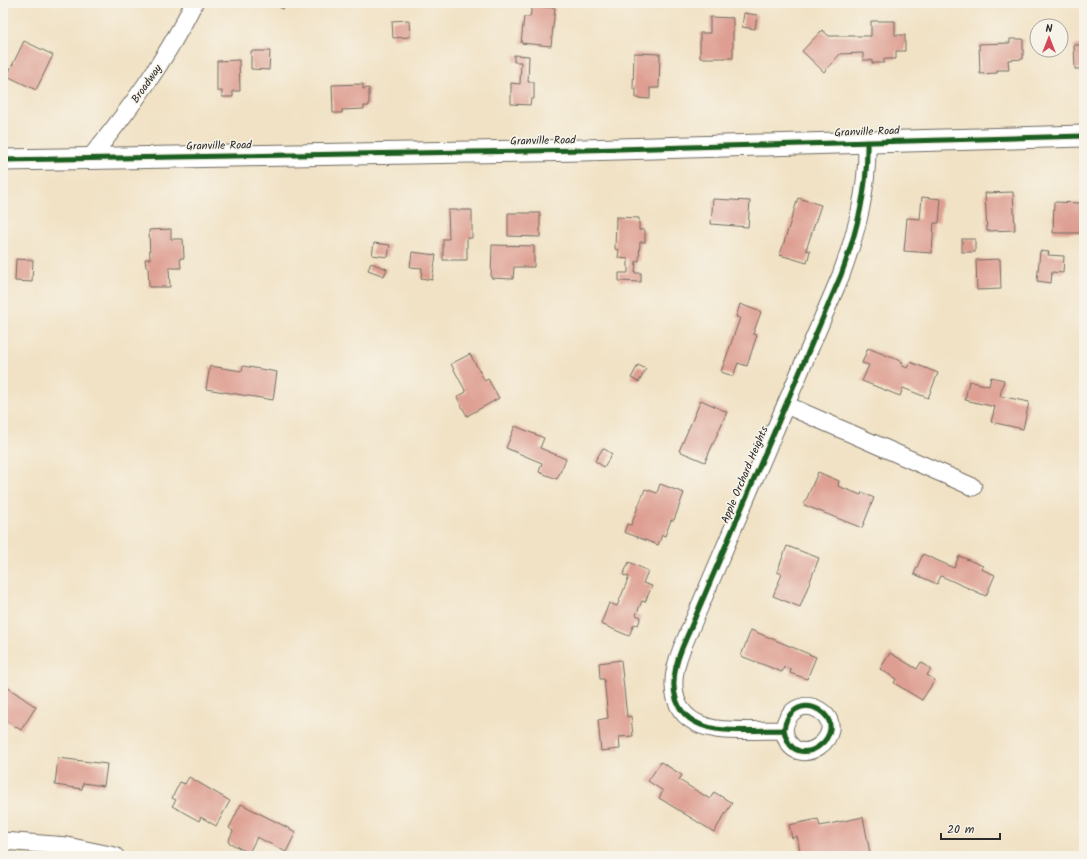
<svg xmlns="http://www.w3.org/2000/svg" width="1087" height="859" font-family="Kalam,sans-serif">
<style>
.building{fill:#de9f92}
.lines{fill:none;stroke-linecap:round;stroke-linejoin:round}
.minor-casing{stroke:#706b61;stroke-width:19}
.tertiary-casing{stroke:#706b61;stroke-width:23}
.minor{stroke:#fff;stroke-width:17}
.tertiary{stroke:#fff;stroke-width:21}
.cycleway-casing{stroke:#f7f3e8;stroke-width:8}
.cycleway{stroke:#1b5e20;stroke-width:5}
.labels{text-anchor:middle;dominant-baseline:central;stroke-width:3;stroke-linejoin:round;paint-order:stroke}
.street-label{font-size:11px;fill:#2b2b2b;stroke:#f7f3e8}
</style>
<rect width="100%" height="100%" fill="#f7f3e8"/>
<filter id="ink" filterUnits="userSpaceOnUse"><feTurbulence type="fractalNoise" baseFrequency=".025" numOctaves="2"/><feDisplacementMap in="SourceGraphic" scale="8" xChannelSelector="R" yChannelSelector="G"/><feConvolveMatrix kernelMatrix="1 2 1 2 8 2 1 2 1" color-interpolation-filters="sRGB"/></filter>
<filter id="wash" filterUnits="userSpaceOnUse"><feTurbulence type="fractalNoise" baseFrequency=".012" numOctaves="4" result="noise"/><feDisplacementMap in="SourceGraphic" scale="16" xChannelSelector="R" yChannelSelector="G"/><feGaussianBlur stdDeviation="0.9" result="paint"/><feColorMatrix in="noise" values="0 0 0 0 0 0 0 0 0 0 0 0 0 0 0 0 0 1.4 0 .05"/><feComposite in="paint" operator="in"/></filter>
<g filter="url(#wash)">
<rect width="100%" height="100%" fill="#f1e2c5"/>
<g id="blocks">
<g class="building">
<polygon points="270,3 286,3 283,9"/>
<polygon points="532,6 555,8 551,46 521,43 524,17 530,17"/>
<polygon points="744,13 757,15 755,29 742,27"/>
<polygon points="710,17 733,18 733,58 700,58 700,33 710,33"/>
<polygon points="409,20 410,37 393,38 392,21"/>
<polygon points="871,21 895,21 895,35 905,35 905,51 896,51 896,59 884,59 884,63 872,63 872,60 863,60 863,53 840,54 824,72 802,51 822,30 829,36 871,36"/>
<polygon points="1010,39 1023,39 1023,59 1008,60 1009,70 997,70 997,73 980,74 979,44 1010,43"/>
<polygon points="24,41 53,55 36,90 7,76"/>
<polygon points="1074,45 1084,45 1084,69 1075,69"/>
<polygon points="251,51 270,51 269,70 251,69"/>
<polygon points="634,53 660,54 659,88 650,88 650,99 636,98 636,89 633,89"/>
<polygon points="514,55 529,56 528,82 534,82 534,99 531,99 530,105 511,104 511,83 520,84 521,62 514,62"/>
<polygon points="239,60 240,91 233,91 233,97 222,97 222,91 217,91 217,61"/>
<polygon points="363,84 363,89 369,88 369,106 364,106 364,109 342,110 342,113 333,113 332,85"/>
<polygon points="1013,192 1015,230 987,231 985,193"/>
<polygon points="922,197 941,199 939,223 934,223 932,253 904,251 907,218 920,219"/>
<polygon points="798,198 821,205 806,250 810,251 807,263 780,255"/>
<polygon points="713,199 750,201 748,227 711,224"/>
<polygon points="1054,202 1081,203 1081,208 1084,208 1084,225 1081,225 1081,233 1053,233"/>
<polygon points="448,210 472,210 472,238 467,238 467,260 443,260 443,239 449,239"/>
<polygon points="508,213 540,213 540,237 508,236"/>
<polygon points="616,217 639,218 639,230 645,230 645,242 640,242 639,261 636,261 635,273 641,273 641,282 619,281 619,273 628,273 628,259 618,258 619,250 615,249"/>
<polygon points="171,229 171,239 183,239 184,258 180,258 181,268 169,268 170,287 149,287 148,267 146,267 145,259 150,259 149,230"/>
<rect x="962" y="239" width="13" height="13"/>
<polygon points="374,243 390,245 388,257 372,255"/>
<polygon points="492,245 534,246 534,267 514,267 513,279 491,278"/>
<polygon points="1040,251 1049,252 1048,255 1064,256 1063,273 1052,272 1051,283 1037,281"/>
<polygon points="412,252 436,255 432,280 421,278 422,268 410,267"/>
<polygon points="16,259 33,260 32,282 15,281"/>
<polygon points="1000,259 1001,289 977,290 976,260"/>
<polygon points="371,263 387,269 384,276 368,270"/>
<polygon points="740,304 761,312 753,334 757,335 747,366 738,363 733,376 721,372 740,318 736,317"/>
<polygon points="868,348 903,362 901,365 907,368 910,362 938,373 928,398 903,388 900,396 862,381 869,365 862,363"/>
<polygon points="470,354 485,381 488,379 499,398 467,416 457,397 466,392 451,364"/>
<polygon points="638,365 646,369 639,382 631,378"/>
<polygon points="210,366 242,371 243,366 277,372 273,400 206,389"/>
<polygon points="991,377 1004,380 1000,396 1029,402 1023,429 991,422 995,407 965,400 969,381 989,386"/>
<polygon points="701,400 727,412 705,462 679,451"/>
<polygon points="515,426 544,438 540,448 566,459 557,479 539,472 542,463 506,448"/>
<polygon points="603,448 612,454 604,467 595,461"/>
<polygon points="818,472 839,481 838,486 861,495 862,492 874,498 862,528 804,505"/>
<polygon points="660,484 684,493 674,520 671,520 665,536 662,535 658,545 624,532 627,524 631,525 645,489 657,493"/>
<polygon points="787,546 819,558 800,607 773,596 782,574 777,572"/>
<polygon points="923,554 954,568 959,556 983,566 981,569 995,575 986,596 941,576 937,584 914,574"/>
<polygon points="629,562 648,571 643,583 652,586 645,602 642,601 636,615 641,617 638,625 634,624 629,636 601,624 609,603 617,606 629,577 623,575"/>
<polygon points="751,630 816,657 807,679 790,673 791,669 784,667 782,672 741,656"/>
<polygon points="890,653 917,669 921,662 931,669 927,675 935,680 922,700 894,683 896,679 880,669"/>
<polygon points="621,660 627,717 631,716 633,736 619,737 620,749 601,751 598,720 608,718 604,679 600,679 599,663"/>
<polygon points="3,682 5,683 4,685 36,707 21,730 3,719"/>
<polygon points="58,758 107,764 104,786 83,783 82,789 55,785"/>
<polygon points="661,762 682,775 679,780 710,799 714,792 732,803 714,832 659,798 663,791 648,781"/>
<polygon points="189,777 230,801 216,826 201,817 199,821 172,806 176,800 172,798 180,782 185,784"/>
<polygon points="241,804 296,832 286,852 257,837 249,853 228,842 233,831 229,828"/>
<polygon points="863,817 870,853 855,856 801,856 797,836 792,838 789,825 818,819 820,826"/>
</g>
</g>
</g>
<g filter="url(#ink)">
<use href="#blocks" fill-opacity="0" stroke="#706b61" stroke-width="1"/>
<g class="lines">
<g class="minor-casing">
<g id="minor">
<path d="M90 158C131 108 165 61 194 3"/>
<polyline points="786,405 973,487"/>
<path d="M784 730C793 779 855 732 819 710 802 700 786 712 784 730 762 730 738 732 716 729 670 721 667 685 682 648L841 275C857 231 868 189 867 142"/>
<polyline points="3,841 67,846 115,856"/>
</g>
</g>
<g class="tertiary-casing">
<polyline id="tertiary" points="3,160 583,150 1084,136"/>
</g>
<use href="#minor" class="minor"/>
<use href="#tertiary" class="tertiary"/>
<g class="cycleway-casing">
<g id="cycleway">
<polyline points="3,160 583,150 1084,136"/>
<path d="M784 730C793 779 855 732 819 710 802 700 786 712 784 730 762 730 738 732 716 729 670 721 667 685 682 648L841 275C857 231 868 189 867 142"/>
</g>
</g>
<use href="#cycleway" class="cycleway"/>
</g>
</g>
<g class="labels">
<g class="street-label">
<text transform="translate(147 84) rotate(-55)">Broadway</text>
<text transform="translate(867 132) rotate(-2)">Granville Road</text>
<text transform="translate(543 141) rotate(-1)">Granville Road</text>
<text transform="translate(219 146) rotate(-1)">Granville Road</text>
<text transform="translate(745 475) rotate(-67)">Apple Orchard Heights</text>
</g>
</g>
<rect width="1087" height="859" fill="none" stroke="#f7f3e8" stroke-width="16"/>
<g transform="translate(1049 38)"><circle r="19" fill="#f7f3e8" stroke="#a5a39c"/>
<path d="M0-3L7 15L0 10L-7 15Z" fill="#d1495b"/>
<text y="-6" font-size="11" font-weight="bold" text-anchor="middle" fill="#2b2b2b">N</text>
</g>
<path d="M941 833v6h59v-6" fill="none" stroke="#2b2b2b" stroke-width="2"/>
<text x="947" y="833" font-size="12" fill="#2b2b2b" stroke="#f7f3e8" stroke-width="3" paint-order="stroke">20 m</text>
</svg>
